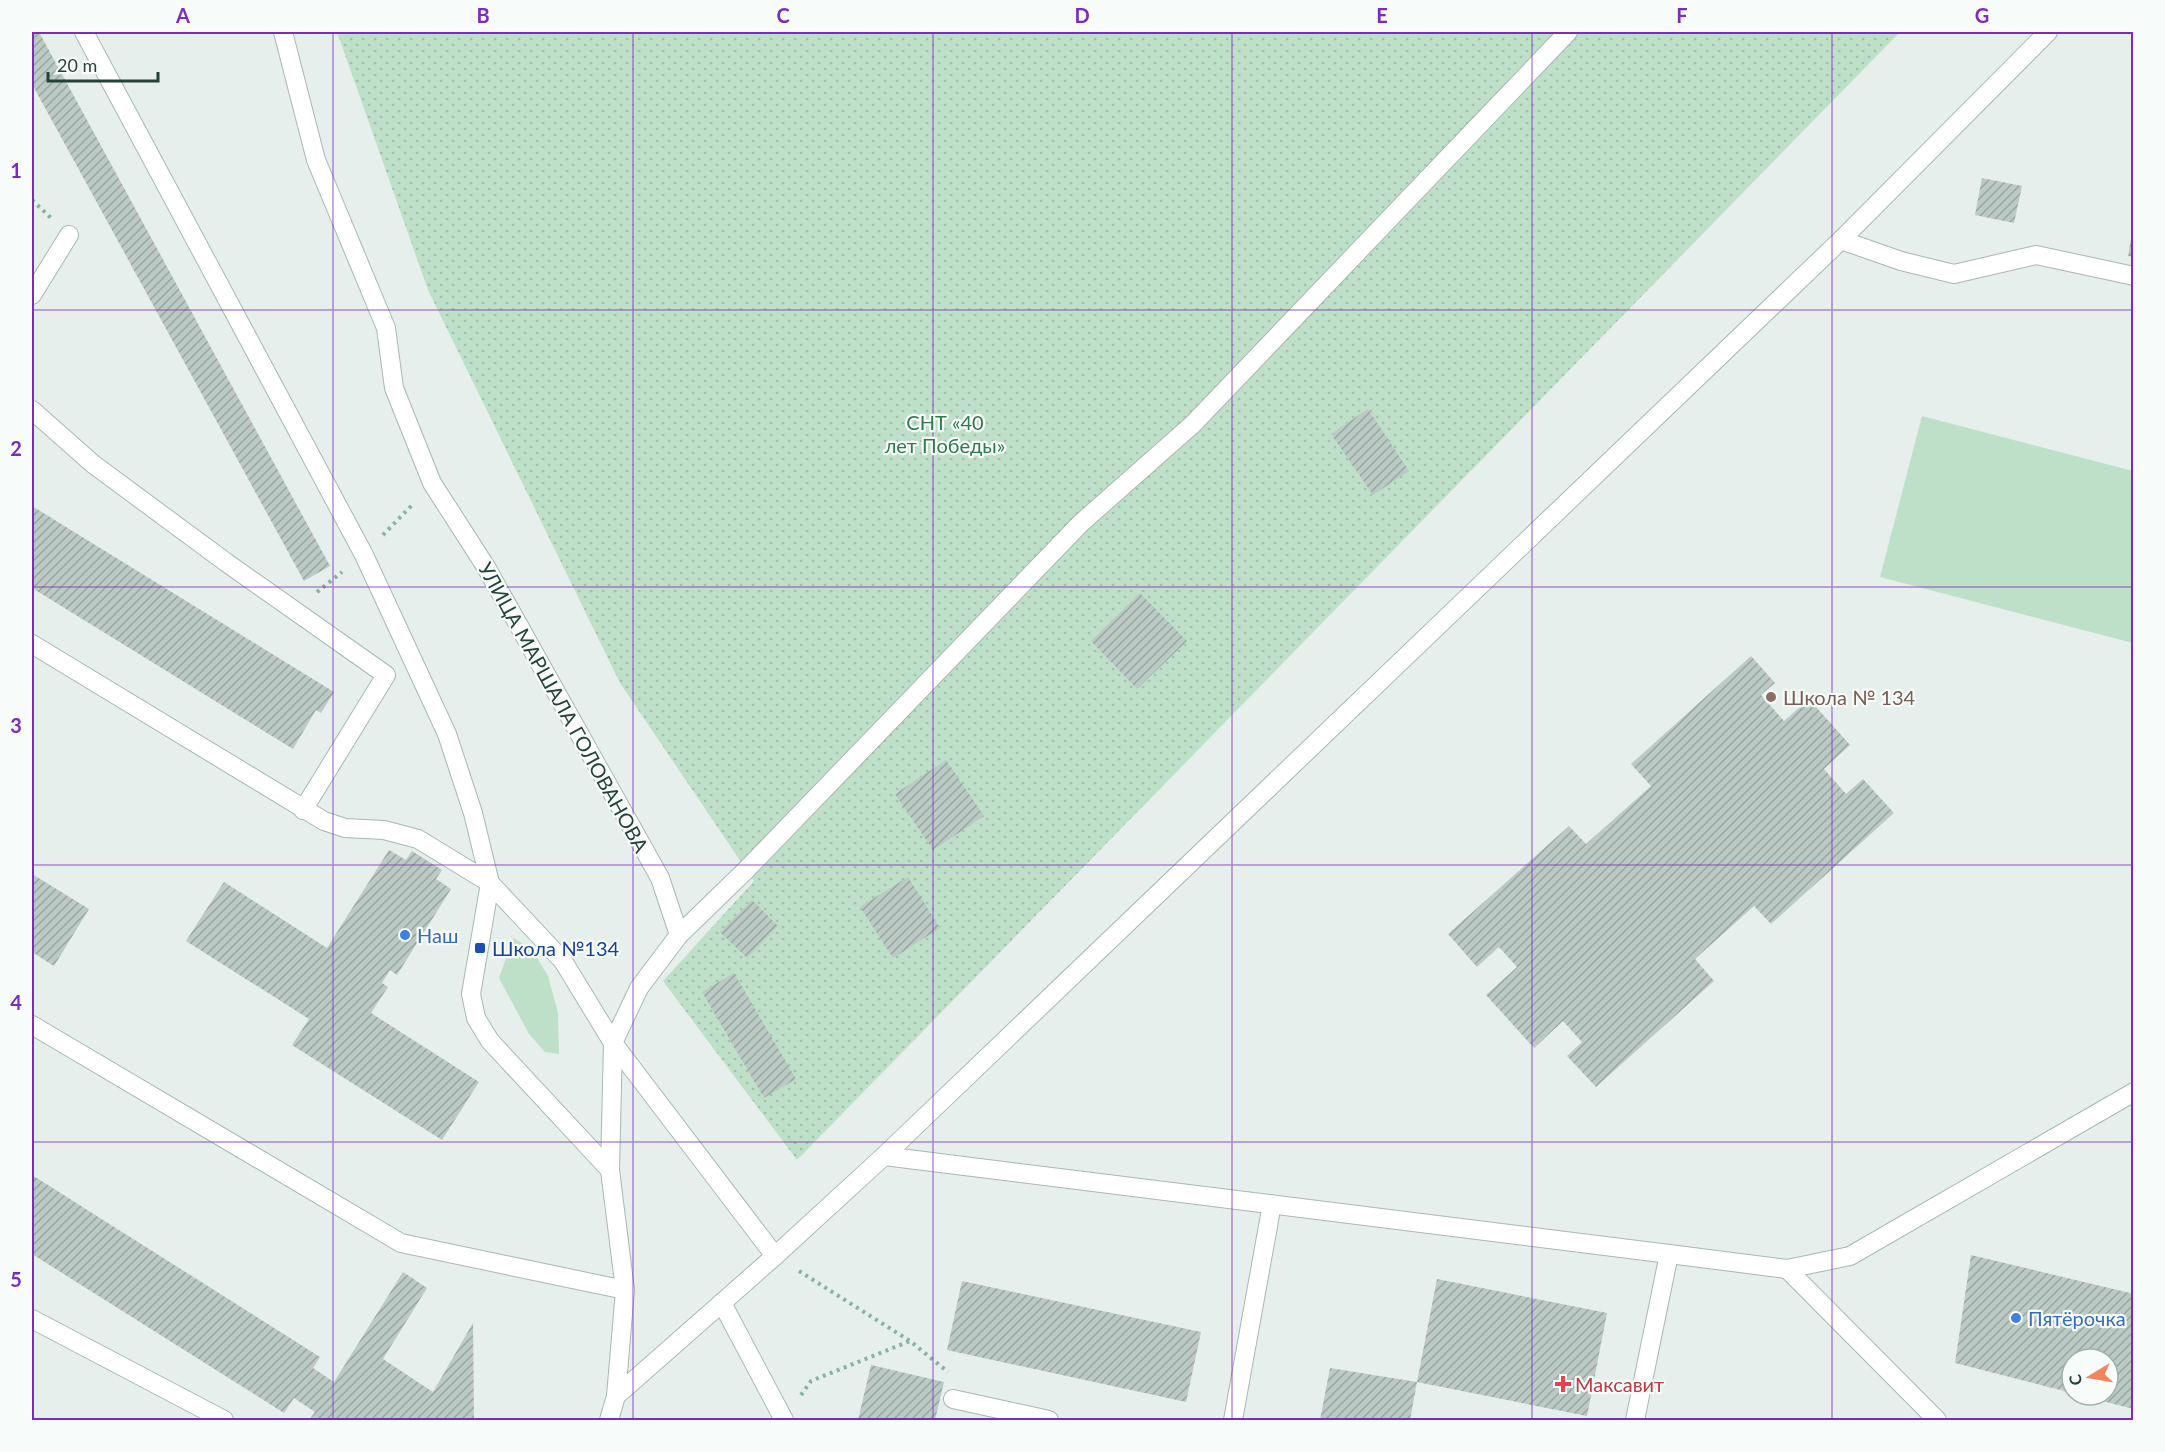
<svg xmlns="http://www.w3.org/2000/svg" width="2165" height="1452" font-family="Lato,sans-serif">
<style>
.grass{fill:#bfe0c8}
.garden{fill:url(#garden-dots)}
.building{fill:url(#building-hatch)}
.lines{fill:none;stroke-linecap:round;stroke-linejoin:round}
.minor-casing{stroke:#a8b8b2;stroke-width:20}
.path{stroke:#86b3a5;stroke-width:4;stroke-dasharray:3 4.5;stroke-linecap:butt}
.minor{stroke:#fff;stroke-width:18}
.grid{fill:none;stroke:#7b2cbf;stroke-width:1.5;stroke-opacity:0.55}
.education-dot{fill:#8d6e63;stroke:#f7fbf9;stroke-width:2}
.shop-dot{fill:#3f7fe0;stroke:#f7fbf9;stroke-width:2}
.transit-dot{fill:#1a4fb4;stroke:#f7fbf9;stroke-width:2}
.health-dot{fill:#e0444e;stroke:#f7fbf9;stroke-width:2}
.labels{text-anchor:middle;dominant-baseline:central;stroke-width:4.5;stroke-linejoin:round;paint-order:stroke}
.park-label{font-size:20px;fill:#2d7a4b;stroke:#f7fbf9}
.education-label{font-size:20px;fill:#785e54;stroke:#f7fbf9;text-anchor:start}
.street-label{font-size:20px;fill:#24423a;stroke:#f7fbf9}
.shop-label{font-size:20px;fill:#366cbe;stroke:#f7fbf9;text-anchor:start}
.transit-label{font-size:20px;fill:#164399;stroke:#f7fbf9;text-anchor:start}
.health-label{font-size:20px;fill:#be3a42;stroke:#f7fbf9;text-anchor:start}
.neatline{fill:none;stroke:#7b2cbf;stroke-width:2}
.grid-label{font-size:20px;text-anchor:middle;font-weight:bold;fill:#7b2cbf}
</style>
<defs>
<pattern id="garden-dots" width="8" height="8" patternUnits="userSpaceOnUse" patternTransform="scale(1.5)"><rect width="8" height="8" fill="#bfe0c8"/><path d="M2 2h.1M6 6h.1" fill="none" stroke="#a4c1ad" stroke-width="1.8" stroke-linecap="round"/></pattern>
<pattern id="building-hatch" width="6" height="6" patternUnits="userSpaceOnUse" patternTransform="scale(1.5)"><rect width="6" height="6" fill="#bbcac4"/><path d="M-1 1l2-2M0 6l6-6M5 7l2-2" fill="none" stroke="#98a6a0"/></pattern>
</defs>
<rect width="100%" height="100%" fill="#e6efeb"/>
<g class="grass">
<polygon points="1922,416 2133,471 2133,643 1880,577"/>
<polygon points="513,938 531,948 548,976 558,1013 559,1054 545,1052 529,1034 499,978"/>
</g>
<polygon class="garden" points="337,32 1900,32 797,1160 663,981 754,881 620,683 428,290"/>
<g class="building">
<polygon points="32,32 39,32 330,566 304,581 32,84"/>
<polygon points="1982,178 2022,186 2014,223 1975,215"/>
<polygon points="2132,233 2134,234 2134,257 2128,256"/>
<polygon points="1368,409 1409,471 1373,495 1331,434"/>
<polygon points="32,506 334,692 321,713 316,710 293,749 32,588"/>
<polygon points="1140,593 1187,641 1137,689 1091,641"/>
<polygon points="1751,656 1775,683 1761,695 1784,721 1809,699 1850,745 1824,769 1846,794 1863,779 1894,813 1771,924 1754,906 1695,959 1714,981 1596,1087 1567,1056 1582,1042 1563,1021 1534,1048 1486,995 1517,967 1499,947 1477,967 1448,934 1569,826 1586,844 1651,786 1631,764"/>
<polygon points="946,760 984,816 933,850 895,794"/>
<polygon points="389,850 406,860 412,851 442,870 436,879 451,889 397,975 390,970 382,983 388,987 371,1013 479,1082 442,1140 292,1045 309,1019 186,941 224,882 327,948"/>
<polygon points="32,874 89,909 54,966 32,952"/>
<polygon points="908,877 940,928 893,958 860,907"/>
<polygon points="752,900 778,926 747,958 720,932"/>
<polygon points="734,973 796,1079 764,1098 702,992"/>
<polygon points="32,1175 320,1357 313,1368 334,1382 403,1272 427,1288 383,1359 433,1392 473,1323 474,1420 309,1420 315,1412 294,1398 284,1413 32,1254"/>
<polygon points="1971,1255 2134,1294 2134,1409 2082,1396 2108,1395 2108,1359 2072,1359 2072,1393 1955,1363"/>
<polygon points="1437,1279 1607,1313 1587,1416 1417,1382"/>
<polygon points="962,1281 1201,1332 1186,1402 947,1350"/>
<polygon points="871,1365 944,1382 935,1420 858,1420"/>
<polygon points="1330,1368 1417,1382 1410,1420 1320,1420"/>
</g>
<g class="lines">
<g class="minor-casing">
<g id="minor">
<polyline points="84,32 364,555 447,734 473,813 490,883 563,961 613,1043 775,1256"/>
<polyline points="283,32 316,160 386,328 394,388 432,483 486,567 660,878 679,935 639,988 613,1043 610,1170 625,1290 616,1396"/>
<polyline points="1841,240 1901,261 1954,274 2036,255 2134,276"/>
<polyline points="32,295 69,235"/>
<polyline points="32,410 93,464 227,563 386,675 303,810"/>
<polyline points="32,644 324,821 345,828 384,830 418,839 490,883 471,994 476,1018 490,1041 610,1170"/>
<polyline points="679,935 746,870 1081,523 1193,424 1568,32"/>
<polyline points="32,1025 401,1243 625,1290"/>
<polyline points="884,1156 1669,1254 1635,1420"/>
<polyline points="1669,1254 1787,1269 1850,1256 2134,1092"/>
<polyline points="1787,1269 1937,1420"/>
<polyline points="722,1303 784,1420"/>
<polyline points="32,1319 224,1420"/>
<polyline points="953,1399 1049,1420"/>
<polyline points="609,1420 616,1396 775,1256 884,1156 1841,240 2048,32"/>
<polyline points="1233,1420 1272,1204"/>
</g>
</g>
<g class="path">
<polyline points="32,200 51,218"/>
<polyline points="383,535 413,504"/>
<polyline points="317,592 342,572"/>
<polyline points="799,1271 910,1341 948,1372"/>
<polyline points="801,1395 811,1381 910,1341"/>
</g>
<use href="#minor" class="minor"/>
</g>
<path class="grid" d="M333 32V1420M633 32V1420M933 32V1420M1232 32V1420M1532 32V1420M1832 32V1420M32 310H2134M32 587H2134M32 865H2134M32 1142H2134"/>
<circle class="education-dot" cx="1771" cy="697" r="6"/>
<g class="shop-dot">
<circle cx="405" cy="935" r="6"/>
<circle cx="2016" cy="1318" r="6"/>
</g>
<rect class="transit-dot" x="474" y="942" width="12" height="12" rx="3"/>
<path class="health-dot" d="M1560 1375h6v6h6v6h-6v6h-6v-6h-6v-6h6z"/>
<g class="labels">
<g class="park-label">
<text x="945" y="422">СНТ «40<tspan x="945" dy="23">лет Победы»</tspan></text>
</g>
<g class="education-label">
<text x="1783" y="697">Школа № 134</text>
</g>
<g class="street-label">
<text transform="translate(564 707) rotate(61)">УЛИЦА МАРШАЛА ГОЛОВАНОВА</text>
</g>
<g class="shop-label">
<text x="417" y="935">Наш</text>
<text x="2028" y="1318">Пятёрочка</text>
</g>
<g class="transit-label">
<text x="492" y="948">Школа №134</text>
</g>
<g class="health-label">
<text x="1575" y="1384">Максавит</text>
</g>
</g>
<rect width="2165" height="1452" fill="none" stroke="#f7fbf9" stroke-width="66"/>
<g transform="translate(2090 1377) rotate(259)"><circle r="28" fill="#f7fbf9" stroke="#a3b1ad" stroke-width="1.5"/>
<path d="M0-4.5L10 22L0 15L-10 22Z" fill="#f4845f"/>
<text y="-9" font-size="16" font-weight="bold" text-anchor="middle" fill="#24423a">С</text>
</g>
<path d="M48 72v9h110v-9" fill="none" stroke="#24423a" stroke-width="3"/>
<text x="57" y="72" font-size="18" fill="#24423a" stroke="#f7fbf9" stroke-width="4.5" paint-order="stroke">20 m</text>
<rect x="33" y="33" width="2099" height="1386" class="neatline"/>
<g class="grid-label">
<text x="183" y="23">A</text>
<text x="483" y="23">B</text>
<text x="783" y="23">C</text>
<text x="1082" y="23">D</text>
<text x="1382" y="23">E</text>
<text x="1682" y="23">F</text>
<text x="1982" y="23">G</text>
<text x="16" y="178">1</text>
<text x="16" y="456">2</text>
<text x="16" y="733">3</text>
<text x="16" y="1010">4</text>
<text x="16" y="1287">5</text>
</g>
</svg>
